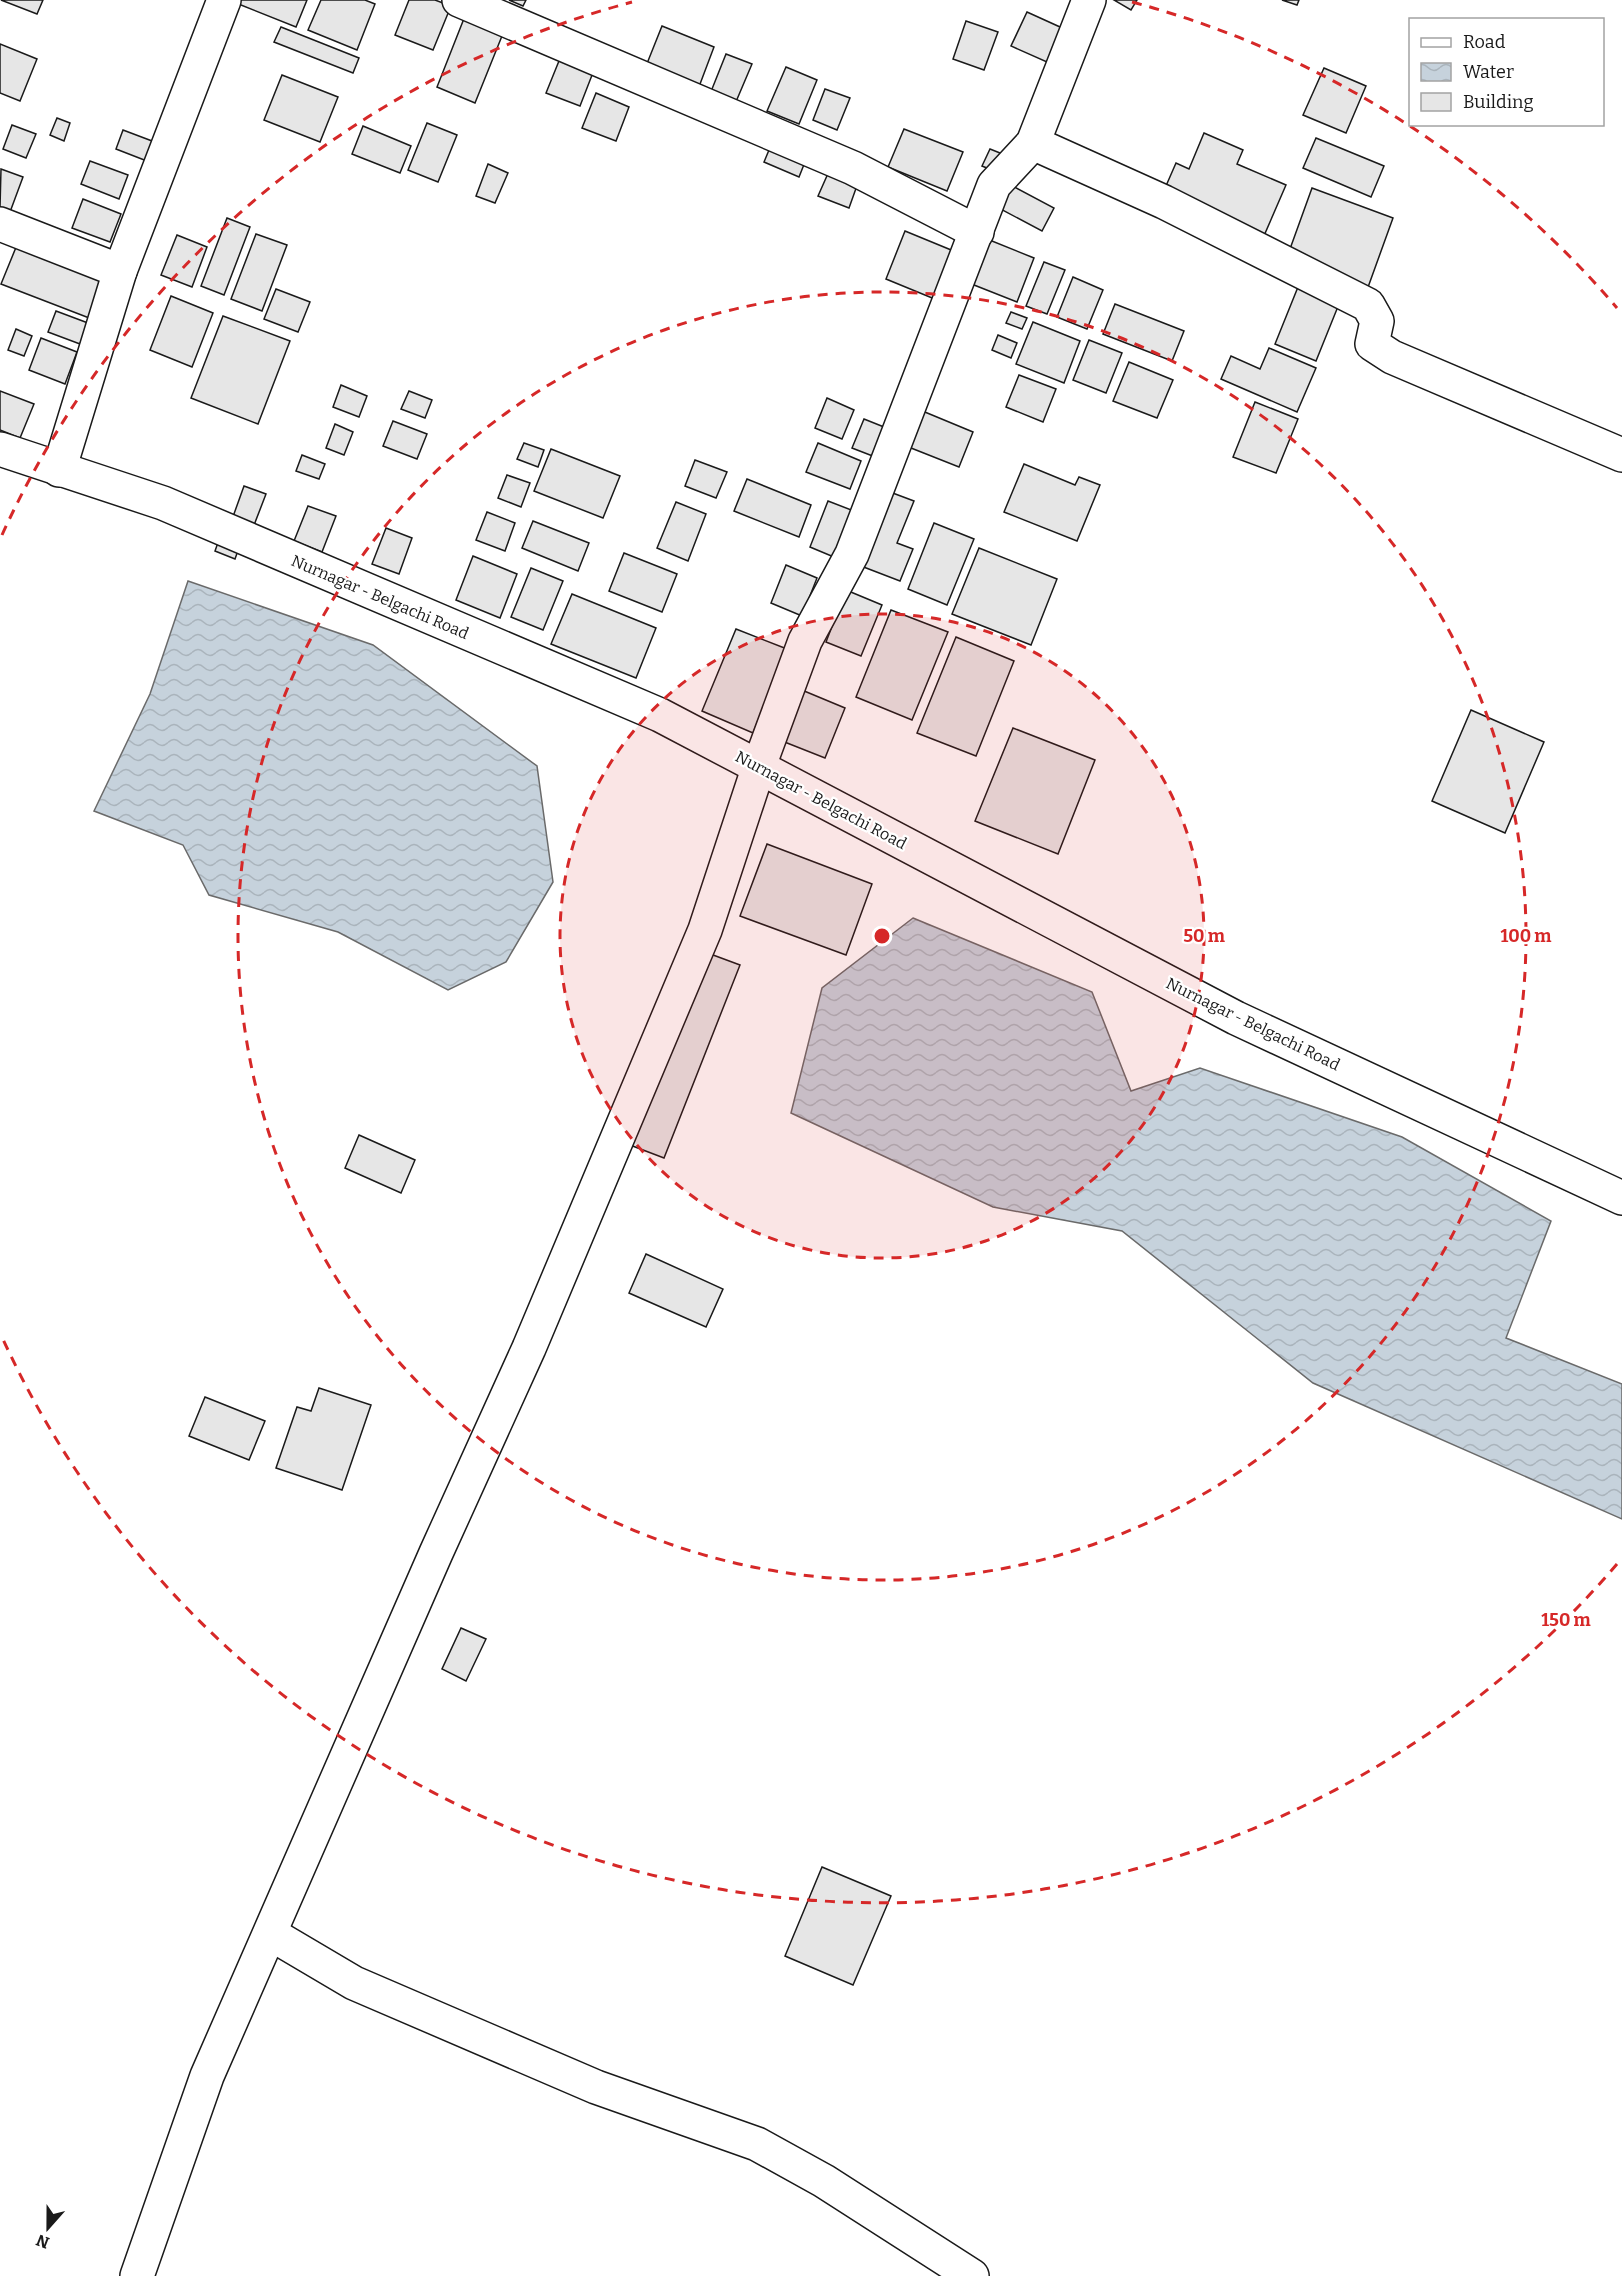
<svg xmlns="http://www.w3.org/2000/svg" width="1622" height="2276" font-family="Bitter,serif">
<style>
.water{fill:url(#water-waves);stroke:#6a6a6a;stroke-width:1.5}
.building{fill:#e6e6e6;stroke:#1a1a1a;stroke-width:1.5}
.lines{fill:none;stroke-linecap:round;stroke-linejoin:round}
.minor-casing{stroke:#1a1a1a;stroke-width:36}
.minor{stroke:#fff;stroke-width:33}
.ring{fill:none;stroke:#d62828;stroke-width:3;stroke-dasharray:10 8}
.labels{text-anchor:middle;dominant-baseline:central;stroke-width:4.5;stroke-linejoin:round;paint-order:stroke}
.street-label{font-size:16px;fill:#1a1a1a;stroke:#fff}
.centre{fill:#d62828;stroke:#fff;stroke-width:3}
.ring-label{font-size:18px;text-anchor:middle;font-weight:bold;fill:#d62828;stroke:#fff;stroke-width:4.5;stroke-linejoin:round;paint-order:stroke}
</style>
<defs>
<pattern id="water-waves" width="16" height="10" patternUnits="userSpaceOnUse" patternTransform="scale(1.5)"><rect width="16" height="10" fill="#c6d2dc"/><path d="M0 5q4-4 8 0t8 0" fill="none" stroke="#aab4bc"/></pattern>
</defs>
<rect width="100%" height="100%" fill="#fff"/>
<g class="water">
<polygon points="188,581 373,645 537,766 553,882 506,962 448,990 338,932 209,895 183,845 94,811 150,694"/>
<polygon points="913,918 1092,992 1131,1091 1200,1068 1402,1137 1551,1221 1506,1338 1622,1384 1622,1519 1313,1383 1122,1231 993,1207 791,1113 822,988"/>
</g>
<g class="building">
<polygon points="1,0 43,0 37,14"/>
<polygon points="237,0 307,0 296,27 236,3"/>
<polygon points="321,0 365,0 375,4 357,50 308,30"/>
<polygon points="409,0 435,0 451,6 433,50 395,35"/>
<polygon points="509,0 526,0 523,6"/>
<polygon points="1114,0 1137,0 1131,10"/>
<polygon points="1282,0 1299,0 1297,5"/>
<polygon points="1027,12 1071,32 1056,66 1011,46"/>
<polygon points="465,16 504,31 475,103 437,87"/>
<polygon points="966,21 998,32 984,70 953,59"/>
<polygon points="662,26 714,47 697,92 644,71"/>
<polygon points="281,27 359,58 353,73 274,42"/>
<polygon points="0,44 37,59 20,101 0,93"/>
<polygon points="726,54 752,64 735,104 710,94"/>
<polygon points="561,56 594,70 580,106 546,93"/>
<polygon points="786,67 817,80 799,124 767,111"/>
<polygon points="1324,68 1366,86 1346,133 1303,115"/>
<polygon points="282,75 338,97 320,142 264,120"/>
<polygon points="825,89 850,98 837,130 813,120"/>
<polygon points="596,93 629,107 616,141 582,128"/>
<polygon points="57,118 70,123 64,141 50,135"/>
<polygon points="427,123 457,135 438,182 408,170"/>
<polygon points="12,125 36,134 26,158 3,149"/>
<polygon points="363,126 411,146 400,173 352,154"/>
<polygon points="904,129 963,152 947,191 888,167"/>
<polygon points="123,130 160,144 152,163 116,149"/>
<polygon points="1204,133 1243,150 1237,164 1286,185 1263,238 1162,195 1176,163 1189,169"/>
<polygon points="774,138 809,152 799,177 764,162"/>
<polygon points="1316,138 1384,166 1371,197 1303,168"/>
<polygon points="990,149 1005,155 999,173 982,166"/>
<polygon points="90,161 128,175 119,199 81,184"/>
<polygon points="488,164 508,173 495,203 476,196"/>
<polygon points="1,169 23,177 10,212 0,208"/>
<polygon points="830,169 859,180 849,208 818,196"/>
<polygon points="1005,182 1054,208 1042,231 993,205"/>
<polygon points="1312,188 1393,218 1367,290 1286,260"/>
<polygon points="83,199 121,214 110,242 72,228"/>
<polygon points="227,218 250,227 224,295 201,286"/>
<polygon points="905,231 956,252 937,300 886,279"/>
<polygon points="256,234 287,245 262,311 231,299"/>
<polygon points="177,235 207,247 192,287 161,275"/>
<polygon points="987,239 1034,258 1017,302 969,283"/>
<polygon points="19,240 114,276 97,321 1,284"/>
<polygon points="1044,262 1065,270 1047,314 1026,306"/>
<polygon points="1073,277 1103,290 1087,329 1057,317"/>
<polygon points="1298,287 1339,304 1316,361 1275,344"/>
<polygon points="276,289 310,302 298,332 264,319"/>
<polygon points="171,296 213,313 192,367 150,350"/>
<polygon points="1115,304 1184,331 1172,361 1103,334"/>
<polygon points="56,311 88,323 80,344 48,332"/>
<polygon points="1011,312 1027,318 1022,329 1006,323"/>
<polygon points="223,316 290,341 258,424 191,398"/>
<polygon points="1033,322 1080,341 1064,383 1016,364"/>
<polygon points="16,329 32,336 24,356 8,350"/>
<polygon points="998,335 1017,343 1011,358 992,350"/>
<polygon points="41,338 77,352 65,384 29,370"/>
<polygon points="1089,340 1122,353 1106,393 1073,380"/>
<polygon points="1269,348 1316,368 1297,412 1221,379 1231,356 1260,369"/>
<polygon points="1129,362 1173,380 1157,418 1113,401"/>
<polygon points="1019,375 1056,389 1043,422 1006,407"/>
<polygon points="341,385 367,396 359,417 333,407"/>
<polygon points="0,391 34,404 20,438 0,430"/>
<polygon points="409,391 432,400 425,418 401,409"/>
<polygon points="827,398 854,410 842,439 815,428"/>
<polygon points="1255,402 1298,419 1276,473 1233,457"/>
<polygon points="920,410 973,432 959,467 906,446"/>
<polygon points="864,419 894,431 883,460 852,448"/>
<polygon points="393,421 427,434 417,459 383,446"/>
<polygon points="335,424 353,432 344,455 326,448"/>
<polygon points="524,443 544,450 538,467 517,459"/>
<polygon points="818,443 861,461 850,489 806,472"/>
<polygon points="551,449 620,476 603,518 534,491"/>
<polygon points="302,455 325,464 319,479 296,471"/>
<polygon points="695,460 727,472 716,498 685,486"/>
<polygon points="1024,464 1075,485 1079,477 1100,485 1077,541 1004,512"/>
<polygon points="507,475 530,483 521,507 498,498"/>
<polygon points="747,479 811,505 799,537 734,511"/>
<polygon points="244,486 266,494 251,533 230,525"/>
<polygon points="890,492 914,501 897,543 913,549 900,581 861,566"/>
<polygon points="828,501 859,513 841,560 810,547"/>
<polygon points="676,502 706,514 688,561 657,548"/>
<polygon points="308,506 336,516 322,552 294,541"/>
<polygon points="487,512 515,523 505,551 476,540"/>
<polygon points="533,521 589,543 578,571 522,548"/>
<polygon points="934,523 974,539 947,605 908,589"/>
<polygon points="386,528 412,538 399,574 372,564"/>
<polygon points="221,534 241,542 235,559 215,551"/>
<polygon points="979,548 1057,579 1031,645 952,614"/>
<polygon points="624,553 677,574 662,612 609,591"/>
<polygon points="473,556 517,574 500,618 456,600"/>
<polygon points="786,565 817,578 802,616 771,603"/>
<polygon points="531,568 563,581 543,630 511,617"/>
<polygon points="846,590 882,605 861,656 826,642"/>
<polygon points="572,594 656,628 636,678 551,644"/>
<polygon points="891,610 948,632 912,720 856,697"/>
<polygon points="736,629 787,649 753,733 702,711"/>
<polygon points="956,637 1014,661 976,756 917,733"/>
<polygon points="797,688 845,708 825,758 777,739"/>
<polygon points="1471,710 1544,742 1505,833 1432,801"/>
<polygon points="1013,728 1095,760 1058,854 975,821"/>
<polygon points="767,844 872,884 846,955 740,916"/>
<polygon points="705,952 740,965 664,1158 630,1145"/>
<polygon points="359,1135 415,1160 401,1193 345,1168"/>
<polygon points="646,1254 723,1289 706,1327 629,1293"/>
<polygon points="319,1388 371,1405 342,1490 276,1468 297,1407 311,1411"/>
<polygon points="205,1397 265,1421 249,1460 189,1436"/>
<polygon points="461,1628 486,1639 466,1681 442,1669"/>
<polygon points="822,1867 891,1896 853,1985 785,1956"/>
</g>
<g class="lines">
<g class="minor-casing">
<g id="minor">
<polyline points="459,0 853,168 977,232"/>
<polyline points="1033,143 1164,202 1368,305 1377,321 1372,344 1392,357 1622,455"/>
<polyline points="0,224 120,271 224,0"/>
<polyline points="0,449 163,503 660,715 1236,1018 1622,1198"/>
<polyline points="59,470 120,271"/>
<polyline points="271,1934 354,1983 596,2087 757,2144 824,2181 972,2276"/>
<polyline points="137,2276 207,2076 436,1553 529,1348 705,930 759,766 805,641 852,554 994,185 1033,143 1089,0"/>
</g>
</g>
<use href="#minor" class="minor"/>
</g>
<circle cx="882" cy="936" r="322" fill="#d62828" fill-opacity=".12"/>
<g class="ring">
<circle cx="882" cy="936" r="322"/>
<circle cx="882" cy="936" r="644"/>
<path d="M1617 1564A967 967 0 0 1 2 1337M2 535A967 967 0 0 1 632 2M1132 2A967 967 0 0 1 1617 308"/>
</g>
<g class="labels">
<g class="street-label">
<text transform="translate(380 597) rotate(23)">Nurnagar - Belgachi Road</text>
<text transform="translate(821 800) rotate(28)">Nurnagar - Belgachi Road</text>
<text transform="translate(1253 1024) rotate(26)">Nurnagar - Belgachi Road</text>
</g>
</g>
<circle cx="882" cy="936" r="9" class="centre"/>
<g class="ring-label">
<text x="1204" y="942">50 m</text>
<text x="1526" y="942">100 m</text>
<text x="1566" y="1626">150 m</text>
</g>
<rect x="1409" y="18" width="195" height="108" fill="#ffffff" stroke="#a3a3a3" stroke-width="1.5"/>
<rect x="1421" y="38" width="30" height="9" fill="#ffffff" stroke="#a3a3a3" stroke-width="1.5"/>
<text x="1463" y="48" font-size="18" fill="#1a1a1a">Road</text>
<rect x="1421" y="63" width="30" height="18" fill="url(#water-waves)" stroke="#a3a3a3" stroke-width="1.5"/>
<text x="1463" y="78" font-size="18" fill="#1a1a1a">Water</text>
<rect x="1421" y="93" width="30" height="18" fill="#e6e6e6" stroke="#a3a3a3" stroke-width="1.5"/>
<text x="1463" y="108" font-size="18" fill="#1a1a1a">Building</text>
<g transform="translate(48 2228) rotate(201)" stroke="#ffffff" stroke-width="4.5" paint-order="stroke">
<path d="M0-4.5L10 22L0 15L-10 22Z" fill="#1a1a1a"/>
<text y="-9" font-size="16" font-weight="bold" text-anchor="middle" fill="#1a1a1a">N</text>
</g>
</svg>
